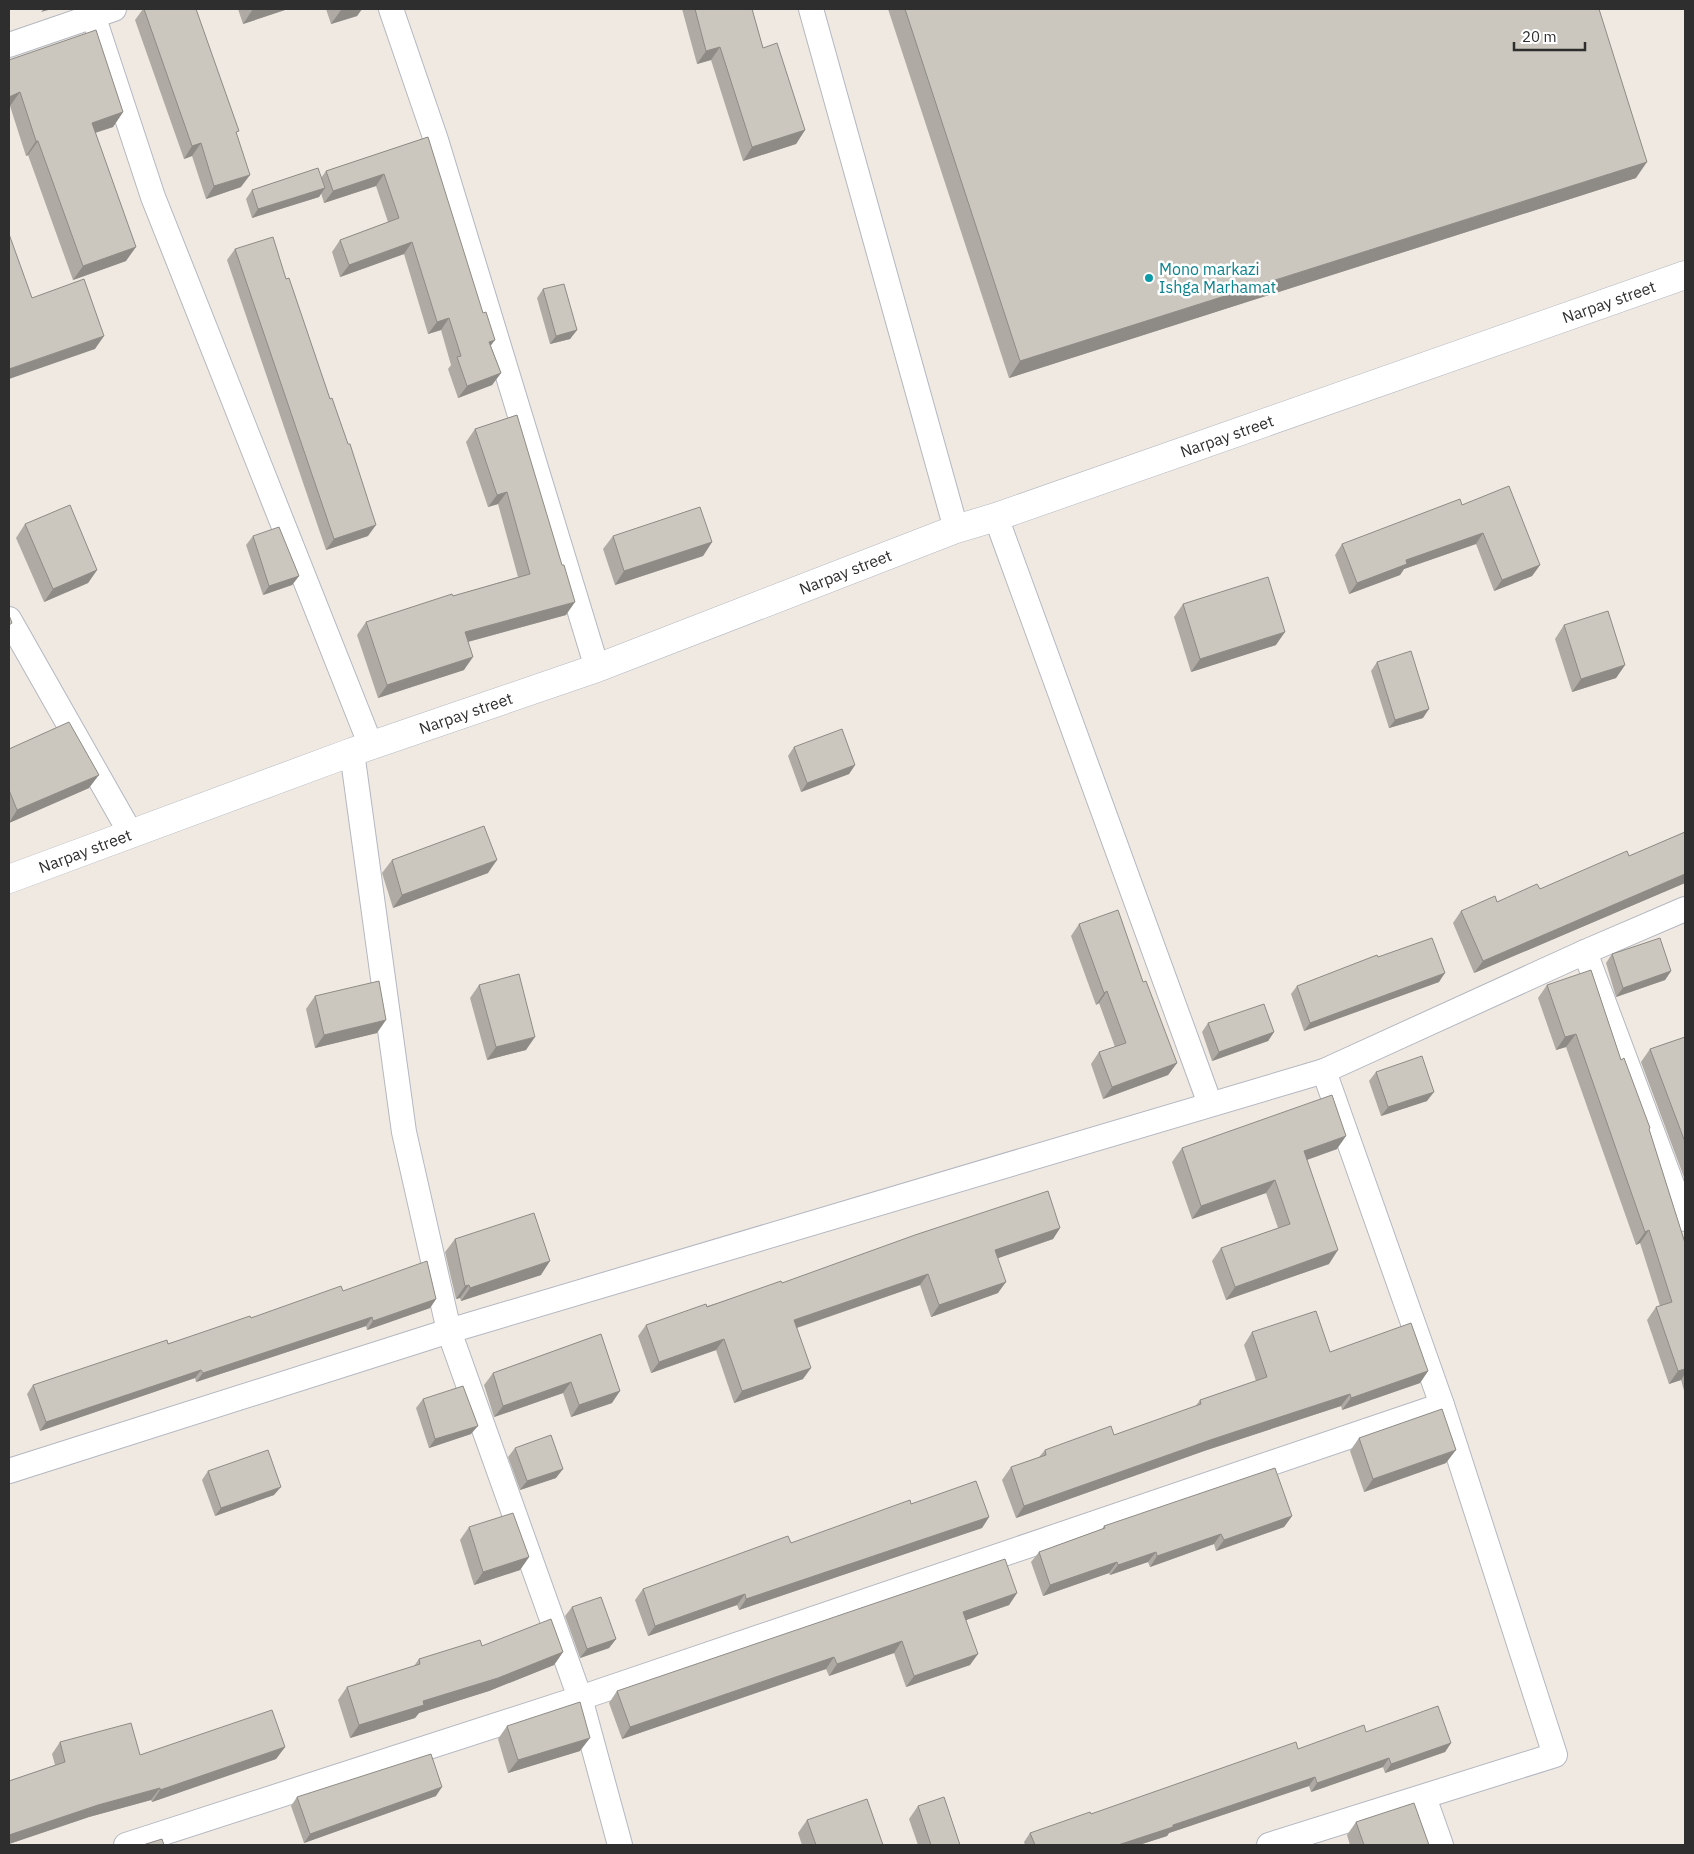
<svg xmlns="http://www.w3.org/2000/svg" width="1694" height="1854" font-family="'IBM Plex Sans',sans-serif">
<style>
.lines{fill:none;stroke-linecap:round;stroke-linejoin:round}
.street-casing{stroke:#b4b7c1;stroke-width:26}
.secondary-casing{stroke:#b4b7c1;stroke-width:29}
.street{stroke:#fff;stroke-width:24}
.secondary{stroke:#fff;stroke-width:28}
.wall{fill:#afaba4}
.shaded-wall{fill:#8e8b86}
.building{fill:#cbc7bf;stroke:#8e8b86}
.culture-dot{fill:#0f9aa8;stroke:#fff;stroke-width:2}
.labels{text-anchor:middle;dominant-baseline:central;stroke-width:5;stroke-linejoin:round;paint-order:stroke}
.culture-label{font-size:16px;fill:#0d838f;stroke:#fff;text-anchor:start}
.street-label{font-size:16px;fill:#2e2e2e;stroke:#fff}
</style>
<rect width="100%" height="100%" fill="#efe9e1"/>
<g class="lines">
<g class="street-casing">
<g id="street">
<polyline points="91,9 153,197 371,746"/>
<polyline points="391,9 436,140 597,668"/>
<polyline points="811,9 956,529"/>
<polyline points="9,45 114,9"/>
<polyline points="996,517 1210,1104"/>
<polyline points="9,619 131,834"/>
<polyline points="352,752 404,1132 449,1331 580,1698 620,1845"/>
<polyline points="1585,952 1685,1219"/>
<polyline points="9,1471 449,1331 1324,1071 1585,952 1685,909"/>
<polyline points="1424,1797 1441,1845"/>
<polyline points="126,1845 580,1698 1442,1405"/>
<polyline points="1269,1845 1555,1755 1442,1405 1324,1071"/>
</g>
</g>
<g class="secondary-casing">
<g id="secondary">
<path id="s1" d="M9 879 352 752 597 668 956 529 996 517 1685 275"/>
</g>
</g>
<use href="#street" class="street"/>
<use href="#secondary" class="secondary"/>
</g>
<g class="wall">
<polygon points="143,9 144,9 236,134 241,187 206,199 192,156 184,159 135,20"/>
<polygon points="238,9 288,9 243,24"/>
<polygon points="326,9 362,9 357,16 331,24"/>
<polygon points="682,9 752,9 763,48 805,130 796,144 743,161 711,60 697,64"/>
<polygon points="888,9 1599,9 1636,178 1009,378"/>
<polygon points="9,60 123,112 113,127 95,133 126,261 73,280 28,155 26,156 10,106 9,107"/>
<polygon points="428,137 491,346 501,373 492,385 458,398 448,369 451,365 441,330 428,334 404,254 340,277 332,252 340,240 388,222 376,186 324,203 321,193 319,197 252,218 246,199 252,190 321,178 326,171"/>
<polygon points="235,249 368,536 326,550 227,260"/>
<polygon points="543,289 577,330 570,339 550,344 537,298"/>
<polygon points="517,415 566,615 468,642 464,670 378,698 357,635 366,622 453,596 518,577 498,504 488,507 466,442 475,429"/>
<polygon points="1462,505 1540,565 1532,576 1494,591 1476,544 1404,569 1400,575 1349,594 1335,555 1342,544"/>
<polygon points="25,524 97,570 88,583 44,602 16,538"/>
<polygon points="253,536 299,576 292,585 263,595 246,545"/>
<polygon points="613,536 712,542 703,556 615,585 603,549"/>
<polygon points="1183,604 1276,645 1191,672 1174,617"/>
<polygon points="1564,625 1625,665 1616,678 1572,692 1555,639"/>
<polygon points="1377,662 1423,718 1389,728 1371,671"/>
<polygon points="794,747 855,765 849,774 801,792 788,756"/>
<polygon points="9,749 89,788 9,823"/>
<polygon points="1685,832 1685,883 1474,973 1453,923 1461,911 1497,902 1540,889 1629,856"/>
<polygon points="392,860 488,873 393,908 382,873"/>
<polygon points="1079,924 1143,982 1177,1063 1168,1075 1103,1099 1091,1064 1099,1052 1115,1047 1099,1003 1096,1005 1071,936"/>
<polygon points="1612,954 1671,971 1665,980 1616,997 1606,963"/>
<polygon points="1378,957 1439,982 1304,1031 1291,994 1297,986"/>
<polygon points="479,985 526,1050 487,1060 470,998"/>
<polygon points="1547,985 1621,1060 1649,1130 1685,1243 1685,1394 1681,1380 1669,1384 1647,1320 1656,1307 1660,1306 1640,1243 1636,1245 1566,1047 1556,1050 1538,998"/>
<polygon points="315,996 377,1033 315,1048 306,1009"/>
<polygon points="1208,1023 1274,1032 1268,1041 1212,1061 1202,1032"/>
<polygon points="1685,1037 1685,1180 1641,1062 1650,1049"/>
<polygon points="1376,1072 1427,1101 1381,1116 1369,1081"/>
<polygon points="1182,1148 1337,1149 1307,1160 1329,1264 1226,1300 1212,1261 1221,1248 1278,1228 1266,1193 1192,1219 1172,1162"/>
<polygon points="1060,1228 1053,1239 998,1258 998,1293 931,1317 920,1285 797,1328 803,1379 734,1403 716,1350 651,1373 638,1336 646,1325 782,1283"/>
<polygon points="455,1239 541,1275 461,1301 460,1298 456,1299 445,1252"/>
<polygon points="343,1291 436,1299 430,1308 367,1330 366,1326 196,1382 195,1378 40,1431 27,1394 33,1385 251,1318"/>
<polygon points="1252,1332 1330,1352 1428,1371 1420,1383 1342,1410 1341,1406 1204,1451 1016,1518 1002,1480 1011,1467 1039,1457 1045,1450 1114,1435 1195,1407 1200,1400 1256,1381 1244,1345"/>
<polygon points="601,1334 612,1403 571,1417 563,1393 494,1417 484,1385 493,1373"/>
<polygon points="423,1399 471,1434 429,1448 416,1408"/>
<polygon points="1359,1438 1446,1463 1364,1492 1350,1451"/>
<polygon points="515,1448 556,1478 520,1490 508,1457"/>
<polygon points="208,1471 274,1495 215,1516 202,1480"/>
<polygon points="911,1504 989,1517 982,1528 739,1610 737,1605 648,1636 635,1600 643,1589 791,1543"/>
<polygon points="1292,1516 1284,1527 1216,1551 1214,1544 1150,1567 1148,1562 1110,1575 1109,1573 1043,1596 1031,1562 1039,1552 1102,1529 1104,1526"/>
<polygon points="469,1527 529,1557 520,1570 474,1585 460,1540"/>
<polygon points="1017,1593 1009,1605 966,1620 970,1665 906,1687 894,1653 829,1676 826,1669 622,1739 609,1703 617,1691"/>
<polygon points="572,1607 616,1639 609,1648 580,1658 565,1616"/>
<polygon points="482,1646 563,1652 554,1665 489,1691 419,1713 415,1718 350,1738 338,1700 347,1687 414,1666 419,1659"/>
<polygon points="507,1726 580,1751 508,1773 498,1739"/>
<polygon points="1366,1732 1451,1743 1445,1752 1385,1773 1383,1767 1311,1792 1309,1786 1169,1833 1167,1836 1139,1845 1025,1845 1024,1842 1030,1833 1298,1749"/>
<polygon points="60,1742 140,1755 285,1747 276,1759 152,1802 151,1800 89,1817 9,1844 9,1781 55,1765 52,1754"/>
<polygon points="436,1796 304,1843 291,1806 297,1797"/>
<polygon points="918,1806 960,1845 918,1845 909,1819"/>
<polygon points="807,1820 883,1845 802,1845 798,1833"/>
<polygon points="1356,1822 1429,1845 1350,1845 1347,1835"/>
</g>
<g class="shaded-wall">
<polygon points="44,9 52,9 41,12"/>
<polygon points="253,9 288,9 243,24"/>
<polygon points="345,9 362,9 357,16 331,24 341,10"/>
<polygon points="720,47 711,60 697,64 706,51"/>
<polygon points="20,92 10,106 9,107 9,97"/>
<polygon points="123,112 113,127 82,137 92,123"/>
<polygon points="805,130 796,144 743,161 752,147"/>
<polygon points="36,141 38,141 28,155 26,156"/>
<polygon points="201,143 192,156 184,159 192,146"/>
<polygon points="1647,162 1636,178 1009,378 1020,361"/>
<polygon points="384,174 376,186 324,203 333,191"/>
<polygon points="250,175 241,187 206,199 214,186"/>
<polygon points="325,188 319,197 252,218 258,209"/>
<polygon points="412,242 404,254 340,277 349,265"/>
<polygon points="136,247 126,261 73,280 83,266"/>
<polygon points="449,318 441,330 428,334 437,322"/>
<polygon points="577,330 570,339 550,344 556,336"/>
<polygon points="104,336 95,349 9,379 9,369"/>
<polygon points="495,340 486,352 489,342"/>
<polygon points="501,373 492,385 458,398 467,386"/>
<polygon points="507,492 498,504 488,507 497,495"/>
<polygon points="376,525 368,536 326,550 334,539"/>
<polygon points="1483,533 1476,544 1404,569 1400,575 1349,594 1357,583 1406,560"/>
<polygon points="712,542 703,556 615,585 624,571"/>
<polygon points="1540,565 1532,576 1494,591 1502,580"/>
<polygon points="97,570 88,583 44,602 53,589"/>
<polygon points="299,576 292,585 263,595 269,586"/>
<polygon points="575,602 566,615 456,645 465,632"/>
<polygon points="1285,632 1276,645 1191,672 1200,659"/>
<polygon points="473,657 464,670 378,698 387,685"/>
<polygon points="1625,665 1616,678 1572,692 1581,679"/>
<polygon points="1429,709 1423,718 1389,728 1395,720"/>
<polygon points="855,765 849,774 801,792 807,783"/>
<polygon points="99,775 89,788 9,823 17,810"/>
<polygon points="497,860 488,873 393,908 402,895"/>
<polygon points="1685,874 1685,883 1474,973 1483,961"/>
<polygon points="1671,971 1665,980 1616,997 1623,988"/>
<polygon points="1445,973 1439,982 1304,1031 1310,1023"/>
<polygon points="1107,991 1099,1003 1096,1005 1104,993"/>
<polygon points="386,1020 377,1033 315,1048 324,1035"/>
<polygon points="1274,1032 1268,1041 1212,1061 1219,1052"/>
<polygon points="1576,1034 1566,1047 1556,1050 1565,1037"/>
<polygon points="535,1037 526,1050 487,1060 496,1047"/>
<polygon points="1177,1063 1168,1075 1103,1099 1112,1087"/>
<polygon points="1434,1092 1427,1101 1381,1116 1388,1107"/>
<polygon points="1346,1136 1337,1149 1295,1164 1304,1151"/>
<polygon points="1275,1180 1266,1193 1192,1219 1201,1206"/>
<polygon points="1060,1228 1053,1239 987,1262 995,1250"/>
<polygon points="1649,1230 1640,1243 1636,1245 1645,1232"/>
<polygon points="1338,1250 1329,1264 1226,1300 1235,1287"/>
<polygon points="550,1261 541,1275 461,1301 470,1288"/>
<polygon points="928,1274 920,1285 787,1331 794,1320"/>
<polygon points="1006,1282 998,1293 931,1317 939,1305"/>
<polygon points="469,1285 460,1298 456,1299 465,1286"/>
<polygon points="436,1299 430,1308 367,1330 373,1321"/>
<polygon points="372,1317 366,1326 196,1382 203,1373"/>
<polygon points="724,1339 716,1350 651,1373 659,1362"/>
<polygon points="811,1368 803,1379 734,1403 742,1391"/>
<polygon points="1685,1369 1685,1374 1681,1380 1669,1384 1678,1371"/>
<polygon points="201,1370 195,1378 40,1431 46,1422"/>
<polygon points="1428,1371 1420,1383 1342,1410 1351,1398"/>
<polygon points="571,1382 563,1393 494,1417 503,1406"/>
<polygon points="620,1391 612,1403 571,1417 579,1405"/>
<polygon points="1350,1394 1341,1406 1204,1451 1016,1518 1024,1506 1213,1439"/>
<polygon points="478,1426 471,1434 429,1448 435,1439"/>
<polygon points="1456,1450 1446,1463 1364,1492 1373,1479"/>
<polygon points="563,1469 556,1478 520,1490 527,1481"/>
<polygon points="281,1487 274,1495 215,1516 221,1508"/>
<polygon points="1292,1516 1284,1527 1216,1551 1224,1540"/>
<polygon points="989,1517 982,1528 739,1610 746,1599"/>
<polygon points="1221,1534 1214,1544 1150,1567 1157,1556"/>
<polygon points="1156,1552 1148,1562 1110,1575 1118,1565"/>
<polygon points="529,1557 520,1570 474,1585 483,1572"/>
<polygon points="1117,1562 1109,1573 1043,1596 1050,1585"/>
<polygon points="1017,1593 1009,1605 955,1624 963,1612"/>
<polygon points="745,1594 737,1605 648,1636 655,1626"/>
<polygon points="616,1639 609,1648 580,1658 587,1649"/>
<polygon points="902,1641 894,1653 829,1676 837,1664"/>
<polygon points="563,1652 554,1665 489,1691 419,1713 415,1718 350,1738 359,1725 423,1701"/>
<polygon points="978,1654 970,1665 906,1687 914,1676"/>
<polygon points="834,1657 826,1669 622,1739 630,1727"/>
<polygon points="590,1738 580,1751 508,1773 518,1760"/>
<polygon points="1451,1743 1445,1752 1385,1773 1391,1764"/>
<polygon points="285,1747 276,1759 152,1802 160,1790"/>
<polygon points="1389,1758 1383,1767 1311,1792 1317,1783"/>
<polygon points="1315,1777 1309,1786 1169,1833 1167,1836 1139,1845 1118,1845 1173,1825"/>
<polygon points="442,1787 436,1796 304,1843 310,1834"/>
<polygon points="160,1788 151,1800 89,1817 9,1844 9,1835 98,1805"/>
</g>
<g class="building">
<polygon points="144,9 196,9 239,131 236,132 250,175 214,186 201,143 192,146"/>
<polygon points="695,9 752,9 763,48 777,43 805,130 752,147 720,47 706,51"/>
<polygon points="905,9 1599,9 1647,162 1020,361"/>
<polygon points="96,30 123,112 92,123 136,247 83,266 38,141 36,141 20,92 9,97 9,60"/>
<polygon points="428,137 483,313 486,312 495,340 489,342 501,373 467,386 457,357 461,356 449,318 437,322 412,242 349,265 340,240 399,218 384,174 333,191 326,171"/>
<polygon points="318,168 325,188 258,209 252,190"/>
<polygon points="9,234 32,298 84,279 104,336 9,369"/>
<polygon points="273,237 286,279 289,278 330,399 332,398 348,444 350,444 376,525 334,539 235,249"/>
<polygon points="564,284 577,330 556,336 543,289"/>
<polygon points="517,415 562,565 564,565 575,602 465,632 473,657 387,685 366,622 452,594 453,596 530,574 507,492 497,495 475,429"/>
<polygon points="1509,486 1540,565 1502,580 1483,533 1406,560 1407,564 1357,583 1342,544 1460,499 1462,505"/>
<polygon points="70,505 97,570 53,589 25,524"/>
<polygon points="700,507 712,542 624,571 613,536"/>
<polygon points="279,527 299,576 269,586 253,536"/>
<polygon points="1268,577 1285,632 1200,659 1183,604"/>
<polygon points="1608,611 1625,665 1581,679 1564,625"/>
<polygon points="9,615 12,623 9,625"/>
<polygon points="1411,651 1429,709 1395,720 1377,662"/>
<polygon points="69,722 99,775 17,810 9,790 9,749"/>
<polygon points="842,729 855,765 807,783 794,747"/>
<polygon points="484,826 497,860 402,895 392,860"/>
<polygon points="1685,832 1685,874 1483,961 1461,911 1495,896 1497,902 1537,884 1540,889 1627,851 1629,856"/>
<polygon points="1118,910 1143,982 1146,981 1177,1063 1112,1087 1099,1052 1126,1043 1107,991 1104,993 1079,924"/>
<polygon points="1432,938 1445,973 1310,1023 1297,986 1377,955 1378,957"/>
<polygon points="1660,938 1671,971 1623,988 1612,954"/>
<polygon points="1591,970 1621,1060 1624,1058 1650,1128 1649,1129 1685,1243 1685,1369 1678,1371 1656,1307 1672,1302 1649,1230 1645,1232 1576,1034 1565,1037 1547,985"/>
<polygon points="519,974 535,1037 496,1047 479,985"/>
<polygon points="379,981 386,1020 324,1035 315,996"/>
<polygon points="1264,1004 1274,1032 1219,1052 1208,1023"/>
<polygon points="1685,1037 1685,1142 1650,1049"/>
<polygon points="1422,1056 1434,1092 1388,1107 1376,1072"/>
<polygon points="1332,1095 1346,1136 1304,1151 1338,1250 1235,1287 1221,1248 1290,1224 1275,1180 1201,1206 1182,1148"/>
<polygon points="1048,1191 1060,1228 995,1250 1006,1282 939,1305 928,1274 794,1320 811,1368 742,1391 724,1339 659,1362 646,1325 706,1304 707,1307 781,1281 782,1283 915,1235"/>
<polygon points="534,1213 550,1261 470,1288 469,1285 465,1286 455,1239"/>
<polygon points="427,1261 436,1299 373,1321 372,1317 203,1373 201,1370 46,1422 33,1385 167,1340 168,1344 250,1316 251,1318 341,1286 343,1291"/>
<polygon points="1316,1311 1330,1352 1411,1323 1428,1371 1351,1398 1350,1394 1213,1439 1024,1506 1011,1467 1046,1455 1045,1450 1111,1426 1114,1435 1201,1404 1200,1400 1267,1377 1252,1332"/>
<polygon points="601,1334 620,1391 579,1405 571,1382 503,1406 493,1373"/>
<polygon points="463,1386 478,1426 435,1439 423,1399"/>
<polygon points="1442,1409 1456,1450 1373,1479 1359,1438"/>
<polygon points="551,1435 563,1469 527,1481 515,1448"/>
<polygon points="268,1450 281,1487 221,1508 208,1471"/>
<polygon points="1275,1468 1292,1516 1224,1540 1221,1534 1157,1556 1156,1552 1118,1565 1117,1562 1050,1585 1039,1552 1105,1528 1104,1526"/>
<polygon points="976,1481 989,1517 746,1599 745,1594 655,1626 643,1589 788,1536 791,1543 910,1500 911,1504"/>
<polygon points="513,1513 529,1557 483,1572 469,1527"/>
<polygon points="1005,1559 1017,1593 963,1612 978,1654 914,1676 902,1641 837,1664 834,1657 630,1727 617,1691"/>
<polygon points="601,1597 616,1639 587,1649 572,1607"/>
<polygon points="551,1619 563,1652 498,1678 423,1701 424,1705 359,1725 347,1687 420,1664 419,1659 480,1640 482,1646"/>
<polygon points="580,1702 590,1738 518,1760 507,1726"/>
<polygon points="1438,1706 1451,1743 1391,1764 1389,1758 1317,1783 1315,1777 1173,1825 1173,1827 1118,1845 1035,1845 1030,1833 1090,1812 1091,1814 1296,1742 1298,1749 1364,1725 1366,1732"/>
<polygon points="272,1710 285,1747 160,1790 160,1788 98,1805 9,1835 9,1781 65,1762 60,1742 131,1723 140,1755"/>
<polygon points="431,1754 442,1787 310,1834 297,1797"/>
<polygon points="944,1797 960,1845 931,1845 918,1806"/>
<polygon points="867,1799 883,1845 816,1845 807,1820"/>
<polygon points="1414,1803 1429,1845 1364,1845 1356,1822"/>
<polygon points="162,1839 164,1845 143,1845"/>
</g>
<circle class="culture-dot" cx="1149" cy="278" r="5"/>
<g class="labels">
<g class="culture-label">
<text x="1159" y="269">Mono markazi<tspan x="1159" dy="18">Ishga Marhamat</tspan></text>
</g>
<g class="street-label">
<text stroke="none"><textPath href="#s1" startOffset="1701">Narpay street</textPath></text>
<text stroke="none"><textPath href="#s1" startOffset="1296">Narpay street</textPath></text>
<text stroke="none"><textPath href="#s1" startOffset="891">Narpay street</textPath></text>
<text stroke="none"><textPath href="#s1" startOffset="486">Narpay street</textPath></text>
<text stroke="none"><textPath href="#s1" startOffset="81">Narpay street</textPath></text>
</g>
</g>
<rect width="1694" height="1854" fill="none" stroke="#2e2e2e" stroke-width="20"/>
<path d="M1514 42v8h71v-8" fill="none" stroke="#2e2e2e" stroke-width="2.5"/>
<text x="1522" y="42" font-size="15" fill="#2e2e2e" stroke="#ffffff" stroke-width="4" paint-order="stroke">20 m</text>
</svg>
